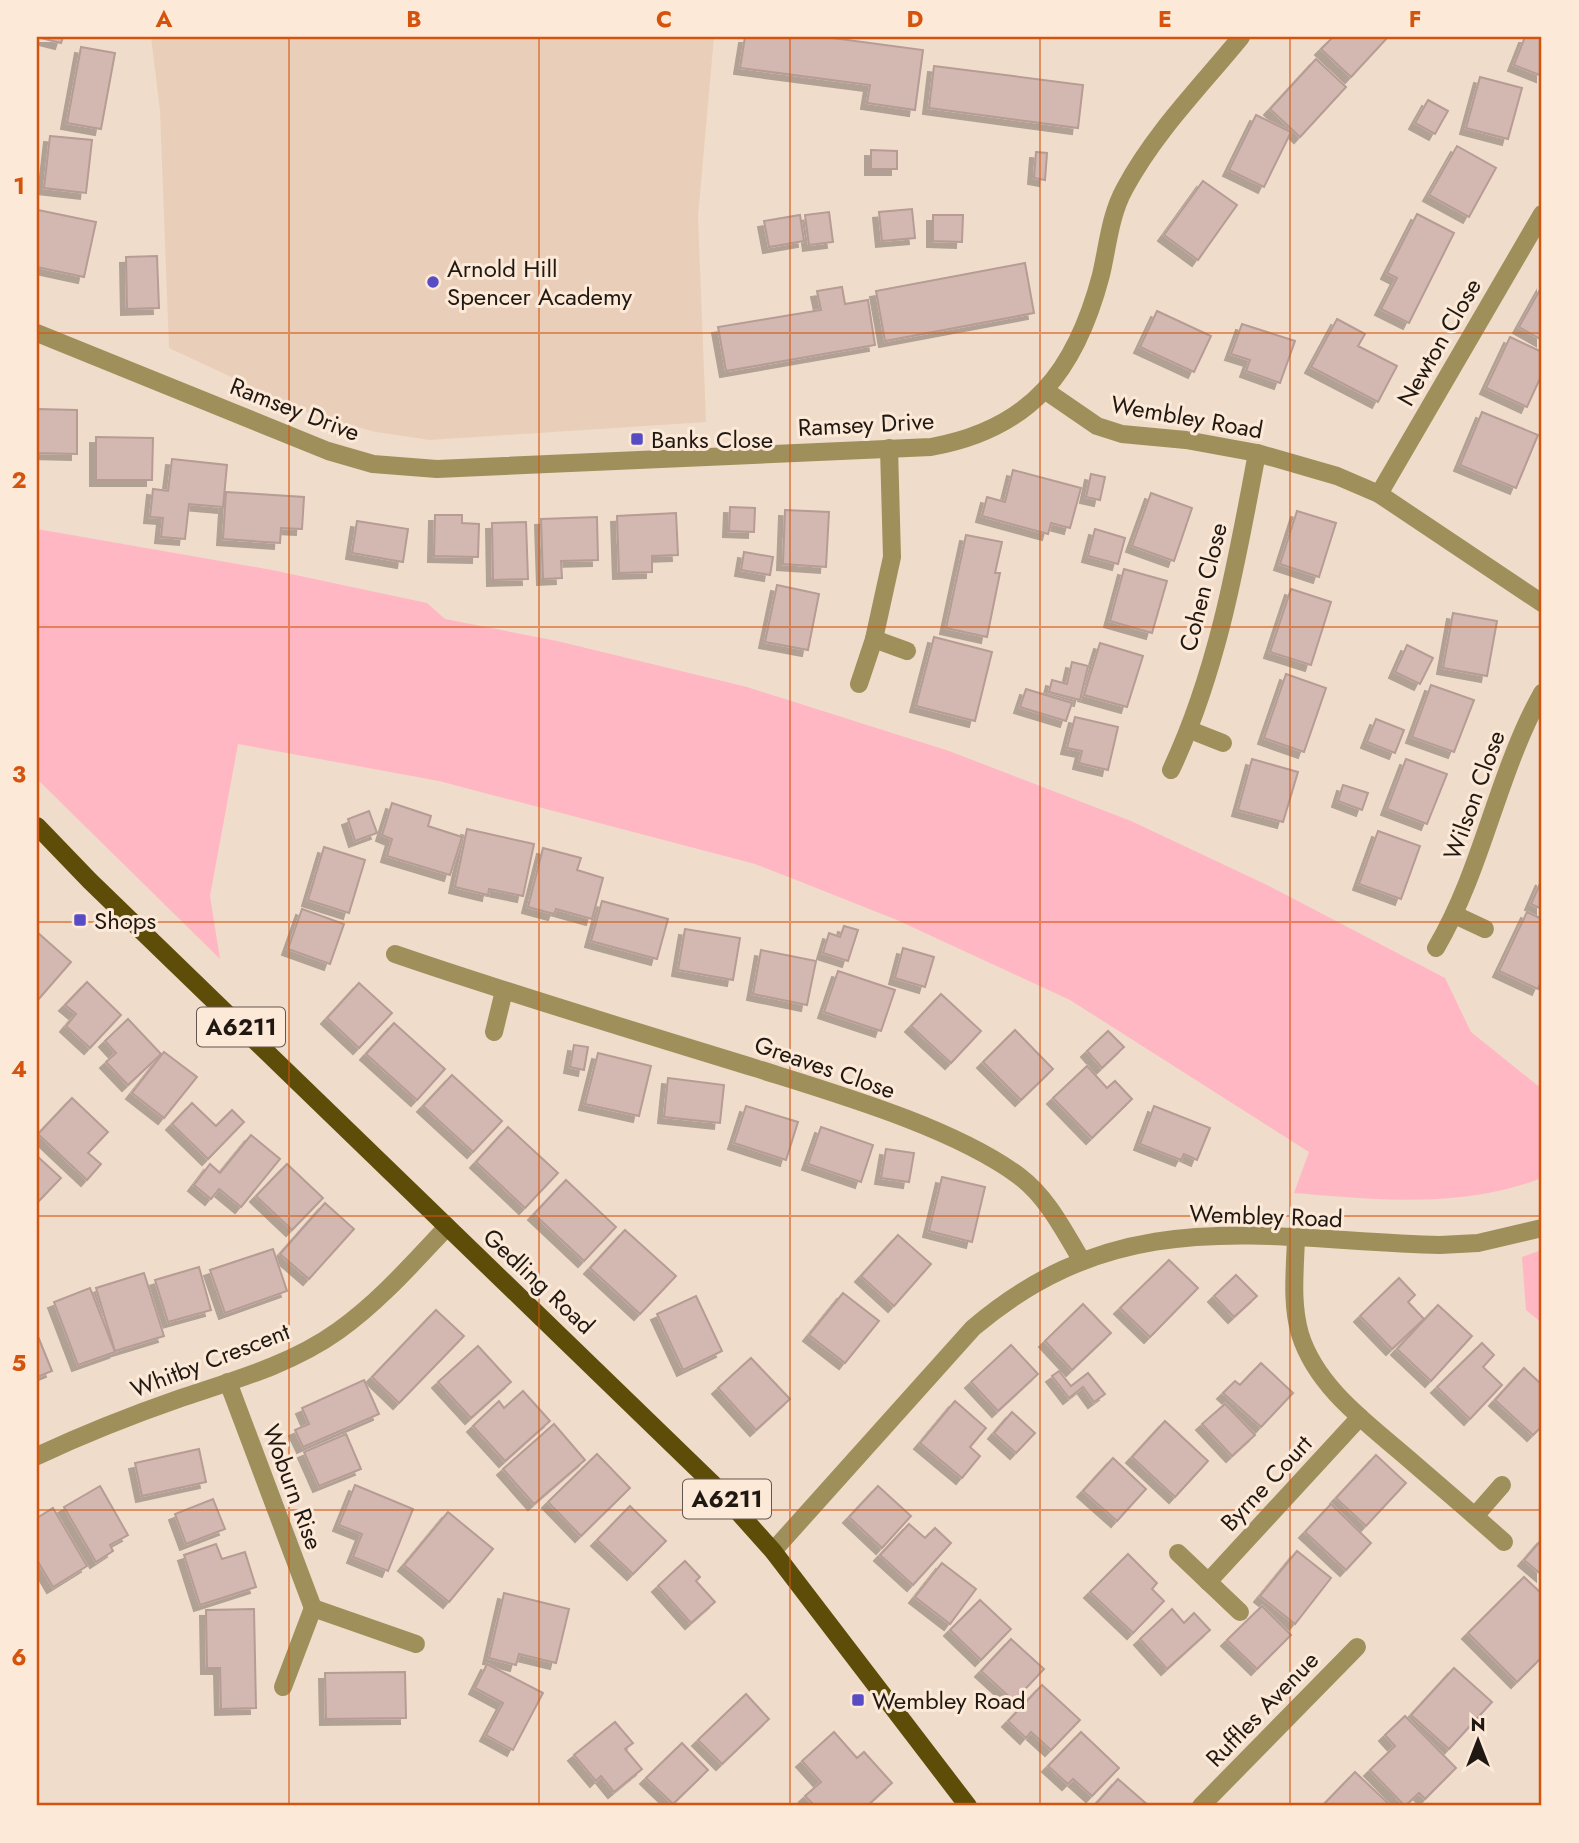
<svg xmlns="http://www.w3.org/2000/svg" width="1579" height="1843" font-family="Jost,sans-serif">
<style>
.built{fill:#e9cfb9}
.green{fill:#ffb7c4}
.building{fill:#d3b8b1;stroke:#b69c95;stroke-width:2;filter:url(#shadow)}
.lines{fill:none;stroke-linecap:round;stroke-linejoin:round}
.minor{stroke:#9f8f5b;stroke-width:18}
.tertiary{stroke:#9f8f5b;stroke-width:18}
.primary{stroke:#5e4d08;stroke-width:18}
.grid{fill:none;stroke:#d4530d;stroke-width:2;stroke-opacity:0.55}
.poi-dot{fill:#574cc4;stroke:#fde9d7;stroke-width:2.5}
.labels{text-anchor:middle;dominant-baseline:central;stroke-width:6;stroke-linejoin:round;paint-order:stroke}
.shield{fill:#fde9d7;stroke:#62574e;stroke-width:2}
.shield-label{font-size:23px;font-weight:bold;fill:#201913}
.poi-label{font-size:24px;fill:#201913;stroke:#fde9d7;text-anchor:start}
.street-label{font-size:24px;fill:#201913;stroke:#fde9d7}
.neatline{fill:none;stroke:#d4530d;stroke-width:2.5}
.grid-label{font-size:23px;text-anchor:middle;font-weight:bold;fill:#d4530d}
</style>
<defs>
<filter id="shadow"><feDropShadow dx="-6" dy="6" stdDeviation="0" flood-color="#0004"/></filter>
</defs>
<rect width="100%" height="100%" fill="#f0dcca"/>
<polygon class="built" points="151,37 714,37 698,216 706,422 430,440 376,432 315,416 169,348 160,111"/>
<g class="green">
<path d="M37 529 272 570 427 603 445 619 557 641 747 687 949 751 1131 821 1267 885 1445 978 1471 1032 1542 1089V1178C1461 1209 1379 1200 1294 1193L1309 1152 1070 1000 897 920 791 878 755 864 439 781 238 744 210 896 220 959 37 779Z"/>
<polygon points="1542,1250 1542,1323 1526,1310 1522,1257"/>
</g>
<g class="building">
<polygon points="37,37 63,37 61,43"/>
<polygon points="745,37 825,37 923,50 915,110 867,103 870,85 740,68"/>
<polygon points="1333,37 1388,37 1351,77 1321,49"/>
<polygon points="1525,37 1542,37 1542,76 1514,65"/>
<polygon points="81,47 115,53 101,129 67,123"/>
<polygon points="1316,59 1346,87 1300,137 1270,109"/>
<polygon points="934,66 1083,85 1078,128 929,108"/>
<polygon points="1480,77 1522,88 1508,139 1466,128"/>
<polygon points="1428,100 1448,111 1435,134 1415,123"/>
<polygon points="1256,115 1291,132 1264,187 1229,170"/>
<polygon points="50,136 92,140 86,193 44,188"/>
<polygon points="1457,146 1496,168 1469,217 1429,195"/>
<polygon points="871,150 897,151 897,169 871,169"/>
<polygon points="1036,152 1047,153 1045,180 1034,178"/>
<polygon points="1203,181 1237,205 1198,260 1164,235"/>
<polygon points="912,209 915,238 882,241 879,212"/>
<polygon points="38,210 96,222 84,277 37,267"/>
<polygon points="829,212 833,242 809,245 805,215"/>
<polygon points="1417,214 1454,233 1409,323 1381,309 1397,278 1387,273"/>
<polygon points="800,215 804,241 769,247 764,221"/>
<polygon points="933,215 963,215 962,242 933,241"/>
<polygon points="157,256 159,308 127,309 126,257"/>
<polygon points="1025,263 1034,313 885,341 876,291"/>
<polygon points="1542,286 1542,340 1519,327"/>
<polygon points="842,287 845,304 868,300 875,345 726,371 718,327 821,310 817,291"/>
<polygon points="1157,311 1211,336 1194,372 1140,347"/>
<polygon points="1337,319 1365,334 1358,346 1397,366 1378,402 1311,367"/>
<polygon points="1242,324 1295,341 1280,383 1246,371 1250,360 1231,354"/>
<polygon points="1510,337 1542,352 1542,374 1527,407 1486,388"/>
<polygon points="37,409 77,410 77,454 37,453"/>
<polygon points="1482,412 1538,435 1516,488 1460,465"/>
<polygon points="96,437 153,438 152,480 96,480"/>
<polygon points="172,459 227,465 223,507 189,504 185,539 161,537 163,518 150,517 153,489 168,491"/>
<polygon points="1013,470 1081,488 1070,528 1051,523 1048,534 982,516 987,497 1005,502"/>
<polygon points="1091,474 1105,477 1100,500 1086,497"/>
<polygon points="226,492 304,497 302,529 281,528 280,543 223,539"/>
<polygon points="1151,493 1192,508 1174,561 1132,546"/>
<polygon points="730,507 755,508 754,532 729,531"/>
<polygon points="785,510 829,512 826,567 783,564"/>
<polygon points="1297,511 1336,523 1319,577 1280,564"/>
<polygon points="676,513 678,555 652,556 652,572 619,573 617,516"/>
<polygon points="435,515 462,515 462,523 479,524 478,557 434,556"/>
<polygon points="597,517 598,560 561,561 562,578 543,579 541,519"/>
<polygon points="357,521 408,529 403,562 352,553"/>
<polygon points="526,522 528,579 493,580 492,523"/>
<polygon points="1095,529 1125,538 1118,564 1088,556"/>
<polygon points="966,535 1002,542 995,573 1000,573 987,637 946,628"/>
<polygon points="744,552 773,557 770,575 741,570"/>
<polygon points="1124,569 1167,581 1152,633 1110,621"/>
<polygon points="777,585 819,594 808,650 765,642"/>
<polygon points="1291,589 1331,602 1311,665 1270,652"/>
<polygon points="1453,613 1497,621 1487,676 1443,668"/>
<polygon points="934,637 992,652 975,721 916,706"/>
<polygon points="1100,643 1143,656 1127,707 1084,695"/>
<polygon points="1407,645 1433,658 1420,684 1395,672"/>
<polygon points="1072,662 1088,666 1080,700 1049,692 1052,680 1067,684"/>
<polygon points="1286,674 1326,688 1304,752 1264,738"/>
<polygon points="1431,685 1474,700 1454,752 1412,737"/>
<polygon points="1026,689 1072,703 1066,721 1020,707"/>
<polygon points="1075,717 1118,727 1108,770 1079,763 1082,751 1067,748"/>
<polygon points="1376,719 1404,730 1395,753 1367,742"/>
<polygon points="1252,759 1298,772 1283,822 1238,810"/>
<polygon points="1406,759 1447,774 1427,824 1387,809"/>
<polygon points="1343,785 1368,793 1362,810 1338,801"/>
<polygon points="392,803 431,816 428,826 462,837 450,875 387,856 392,839 382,835"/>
<polygon points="369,811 377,833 355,841 348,819"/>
<polygon points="467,829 534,844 523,896 489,889 488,895 455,887"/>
<polygon points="1378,831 1420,846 1401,899 1359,884"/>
<polygon points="324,847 365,860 349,913 308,900"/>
<polygon points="543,848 581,858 577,870 603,878 592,919 556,909 554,914 528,907"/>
<polygon points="1542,879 1542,909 1531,904"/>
<polygon points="602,901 668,919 657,959 591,941"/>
<polygon points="302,909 344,924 330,964 288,949"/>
<polygon points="1527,912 1542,919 1542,980 1538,989 1499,971"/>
<polygon points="844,926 858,930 848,961 823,953 829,933 840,937"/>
<polygon points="685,929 740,938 733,980 678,970"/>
<polygon points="37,932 71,962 37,1001"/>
<polygon points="903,948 934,957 925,987 895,978"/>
<polygon points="761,950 816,961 807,1005 753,994"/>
<polygon points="838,971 895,990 881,1031 824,1012"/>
<polygon points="87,982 121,1015 90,1048 66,1026 76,1014 65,1005"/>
<polygon points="359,983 392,1013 359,1048 327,1018"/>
<polygon points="941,994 981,1031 951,1063 911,1026"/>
<polygon points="128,1019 161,1054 128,1085 106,1062 116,1053 105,1041"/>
<polygon points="394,1023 445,1069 417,1100 366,1054"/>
<polygon points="1015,1030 1053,1069 1021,1100 983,1062"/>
<polygon points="1108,1031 1124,1047 1102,1068 1087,1051"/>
<polygon points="574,1045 588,1047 584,1070 570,1067"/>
<polygon points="164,1052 197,1077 164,1118 132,1093"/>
<polygon points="598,1053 651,1066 639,1116 585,1104"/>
<polygon points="1087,1066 1107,1088 1115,1081 1132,1099 1092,1138 1053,1098"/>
<polygon points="452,1075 502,1121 473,1152 423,1106"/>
<polygon points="668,1078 724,1085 720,1123 664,1117"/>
<polygon points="72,1098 108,1132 88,1153 101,1164 87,1180 38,1134"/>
<polygon points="192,1103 216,1126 232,1110 244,1122 208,1159 172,1124"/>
<polygon points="746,1106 798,1122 786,1160 734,1143"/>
<polygon points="1154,1106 1210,1128 1197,1160 1184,1154 1181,1160 1140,1144"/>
<polygon points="508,1127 558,1173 525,1208 476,1162"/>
<polygon points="821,1127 873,1145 861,1182 808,1164"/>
<polygon points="251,1135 280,1159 241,1207 219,1189 211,1199 194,1185 210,1164 220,1173"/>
<polygon points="886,1149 914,1153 909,1182 881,1178"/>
<polygon points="37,1156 61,1178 37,1203"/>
<polygon points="287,1164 323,1198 292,1230 256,1196"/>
<polygon points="942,1177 985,1187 972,1242 929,1231"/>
<polygon points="566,1180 616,1227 584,1261 534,1214"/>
<polygon points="325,1203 354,1229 309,1279 280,1254"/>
<polygon points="625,1230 676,1276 640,1314 590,1268"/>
<polygon points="898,1235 931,1264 894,1306 861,1276"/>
<polygon points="273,1249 287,1291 225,1313 210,1270"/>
<polygon points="1169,1260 1198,1288 1150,1337 1120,1308"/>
<polygon points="199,1267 211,1310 168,1322 155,1280"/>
<polygon points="144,1273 164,1336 115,1351 96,1288"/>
<polygon points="1236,1275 1257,1296 1234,1317 1214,1296"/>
<polygon points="1399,1278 1415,1295 1408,1302 1424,1319 1392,1349 1360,1316"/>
<polygon points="90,1288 115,1352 78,1365 54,1302"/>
<polygon points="843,1293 879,1321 845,1363 809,1335"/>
<polygon points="696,1296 722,1351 683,1370 657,1314"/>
<polygon points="1083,1304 1111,1333 1072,1370 1045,1341"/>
<polygon points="1438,1305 1472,1336 1431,1381 1397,1349"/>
<polygon points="436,1310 464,1336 399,1403 372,1377"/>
<polygon points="37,1334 52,1371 37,1377"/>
<polygon points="1482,1343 1494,1355 1483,1367 1502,1385 1470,1419 1437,1387"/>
<polygon points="1011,1345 1038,1374 998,1411 971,1382"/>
<polygon points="478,1346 511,1382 471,1418 438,1382"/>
<polygon points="751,1358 790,1399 756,1430 718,1388"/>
<polygon points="1261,1363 1293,1393 1261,1427 1223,1393 1235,1381 1240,1385"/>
<polygon points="1524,1368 1542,1385 1542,1426 1533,1435 1495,1400"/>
<polygon points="1059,1371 1071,1386 1088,1373 1105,1394 1094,1402 1083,1387 1069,1398 1052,1376"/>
<polygon points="364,1380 379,1414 303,1447 295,1430 309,1424 302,1408"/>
<polygon points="523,1391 550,1421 505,1461 473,1426 499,1401 504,1408"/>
<polygon points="955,1401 986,1428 970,1447 980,1456 962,1478 920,1443"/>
<polygon points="1225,1404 1255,1435 1232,1456 1202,1424"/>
<polygon points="1012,1412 1035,1433 1016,1453 994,1433"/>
<polygon points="1165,1421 1208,1461 1175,1497 1132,1457"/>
<polygon points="554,1424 585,1460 534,1504 503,1469"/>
<polygon points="346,1434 361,1469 319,1486 304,1452"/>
<polygon points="199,1449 206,1482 142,1496 135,1463"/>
<polygon points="597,1454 630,1488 581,1536 548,1502"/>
<polygon points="1376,1455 1406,1483 1366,1526 1336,1498"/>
<polygon points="1113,1458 1146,1489 1117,1521 1083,1491"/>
<polygon points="355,1485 413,1509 388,1571 353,1557 362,1534 339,1525"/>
<polygon points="100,1486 128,1535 110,1545 113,1551 96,1562 64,1507"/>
<polygon points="878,1486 911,1516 882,1548 849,1517"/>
<polygon points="213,1499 225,1529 186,1544 175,1514"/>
<polygon points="1331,1504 1371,1543 1346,1570 1305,1532"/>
<polygon points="630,1506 666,1541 633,1574 597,1540"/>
<polygon points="53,1508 87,1566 53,1587 37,1560 37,1518"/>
<polygon points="448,1512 493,1549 449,1602 404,1565"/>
<polygon points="909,1524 925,1538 935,1528 951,1543 913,1585 880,1555"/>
<polygon points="1542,1539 1542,1575 1524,1560"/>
<polygon points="216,1544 222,1559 245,1552 256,1587 200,1605 184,1555"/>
<polygon points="1297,1551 1331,1578 1295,1624 1260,1596"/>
<polygon points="1128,1554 1157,1583 1152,1589 1164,1601 1133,1633 1090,1592"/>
<polygon points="685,1561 700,1577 696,1581 715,1602 691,1623 658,1586"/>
<polygon points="942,1563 976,1589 950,1624 915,1597"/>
<polygon points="1524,1577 1542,1594 1540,1611 1542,1657 1517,1682 1468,1633"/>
<polygon points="504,1593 569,1609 556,1663 519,1654 516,1665 489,1658"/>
<polygon points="980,1600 1011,1629 981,1660 950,1630"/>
<polygon points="1262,1606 1291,1635 1257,1669 1227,1640"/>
<polygon points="254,1609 256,1708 221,1709 220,1668 207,1668 206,1610"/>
<polygon points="1172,1609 1184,1623 1194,1613 1210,1630 1167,1669 1140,1639"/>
<polygon points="1011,1639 1044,1669 1014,1701 981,1671"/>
<polygon points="487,1664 543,1693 513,1750 486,1735 503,1703 475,1688"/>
<polygon points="1454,1668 1492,1702 1449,1749 1411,1715"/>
<polygon points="405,1672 406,1718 326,1719 325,1673"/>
<polygon points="1042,1685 1080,1720 1051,1750 1031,1732 1026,1738 1008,1721"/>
<polygon points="746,1694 769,1719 722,1764 698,1740"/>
<polygon points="1405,1716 1456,1768 1425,1799 1419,1793 1405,1806 1370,1770 1395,1746 1385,1735"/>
<polygon points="615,1722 633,1743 625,1749 642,1769 614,1792 601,1776 596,1781 574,1755"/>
<polygon points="834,1732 857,1758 864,1752 892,1783 867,1806 815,1806 805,1796 821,1782 802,1761"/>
<polygon points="1081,1732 1119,1768 1092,1796 1073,1779 1068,1784 1048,1766"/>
<polygon points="682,1743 708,1770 673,1804 646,1778"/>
<polygon points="1355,1772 1391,1806 1322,1806"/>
<polygon points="1118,1779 1149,1806 1094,1806"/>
</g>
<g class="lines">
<g class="minor">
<polyline points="1046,391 1097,426 1122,434 1186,440 1257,453 1337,476 1379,494 1542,603"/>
<polyline points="1379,494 1542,214"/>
<polyline points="874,639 907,651"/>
<polyline points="859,684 874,639 892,557 889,448"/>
<polyline points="1190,730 1223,743"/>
<path d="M1171 770C1218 670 1237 560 1257 453"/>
<polyline points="1455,915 1485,929"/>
<path d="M1436 948C1483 868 1497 774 1542 693"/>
<path d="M395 954C514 995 635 1031 755 1068 834 1093 953 1127 1019 1176 1048 1198 1064 1231 1082 1261"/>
<polyline points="494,1032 504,991"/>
<path d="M1296 1238C1295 1270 1291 1303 1300 1334 1317 1389 1370 1425 1411 1461 1442 1488 1473 1514 1504 1542"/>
<polyline points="228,1382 313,1608"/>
<path d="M37 1456C84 1434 132 1415 181 1398 235 1380 292 1364 338 1331 379 1302 413 1263 447 1227"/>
<polyline points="1475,1516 1502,1485"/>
<path d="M773 1551 973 1328C1122 1201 1263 1240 1440 1245L1478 1243 1542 1228"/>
<polyline points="1178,1553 1240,1612"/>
<polyline points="1208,1582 1360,1417"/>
<polyline points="283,1687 313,1608 416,1644"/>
<polyline points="1201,1806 1357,1647"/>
</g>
<path class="tertiary" d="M37 333 328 451 373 464 437 469 931 447C1032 429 1076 370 1101 275 1108 245 1110 215 1125 188 1155 132 1201 86 1241 37"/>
<polyline class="primary" points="37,826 90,881 713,1484 773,1551 968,1806"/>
</g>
<path class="grid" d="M289 37V1806M539 37V1806M790 37V1806M1040 37V1806M1290 37V1806M37 333H1542M37 627H1542M37 922H1542M37 1216H1542M37 1510H1542"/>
<g class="poi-dot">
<circle cx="433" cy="282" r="7"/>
<rect x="630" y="432" width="14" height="14" rx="3.5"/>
<rect x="73" y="913" width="14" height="14" rx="3.5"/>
<rect x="851" y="1693" width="14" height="14" rx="3.5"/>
</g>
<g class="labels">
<g class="shield">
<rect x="197" y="1007.5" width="88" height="39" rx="5"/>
<rect x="683" y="1479.5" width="88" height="39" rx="5"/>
</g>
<g class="shield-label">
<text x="241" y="1027">A6211</text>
<text x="727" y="1499">A6211</text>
</g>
<g class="poi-label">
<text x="447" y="268">Arnold Hill<tspan x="447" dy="28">Spencer Academy</tspan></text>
<text x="651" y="439">Banks Close</text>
<text x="94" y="920">Shops</text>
<text x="872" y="1700">Wembley Road</text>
</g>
<g class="street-label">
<text transform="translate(1439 342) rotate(-60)">Newton Close</text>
<text transform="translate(295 409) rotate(21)">Ramsey Drive</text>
<text transform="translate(1187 417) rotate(10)">Wembley Road</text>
<text transform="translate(866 424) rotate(-3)">Ramsey Drive</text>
<text transform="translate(1203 587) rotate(-76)">Cohen Close</text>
<text transform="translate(1474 795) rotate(-70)">Wilson Close</text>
<text transform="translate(825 1067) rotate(19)">Greaves Close</text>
<text transform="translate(1266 1216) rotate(2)">Wembley Road</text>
<text transform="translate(539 1281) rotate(43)">Gedling Road</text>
<text transform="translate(210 1360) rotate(-21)">Whitby Crescent</text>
<text transform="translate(1266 1483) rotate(-47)">Byrne Court</text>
<text transform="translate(293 1487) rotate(70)">Woburn Rise</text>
<text transform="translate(1262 1709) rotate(-46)">Ruffles Avenue</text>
</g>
</g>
<rect width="1579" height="1843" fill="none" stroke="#fde9d7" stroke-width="77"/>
<g transform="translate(1478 1741)" stroke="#fde9d7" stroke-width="5" paint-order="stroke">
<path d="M0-5L12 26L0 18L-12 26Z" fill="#201913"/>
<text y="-10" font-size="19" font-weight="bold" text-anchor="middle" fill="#201913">N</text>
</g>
<rect x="38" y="38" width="1502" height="1766" class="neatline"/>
<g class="grid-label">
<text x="164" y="27">A</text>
<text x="414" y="27">B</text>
<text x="664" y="27">C</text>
<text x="915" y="27">D</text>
<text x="1165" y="27">E</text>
<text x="1415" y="27">F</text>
<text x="19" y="194">1</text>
<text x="19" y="488">2</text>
<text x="19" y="782">3</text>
<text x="19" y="1077">4</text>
<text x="19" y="1371">5</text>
<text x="19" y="1665">6</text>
</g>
</svg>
